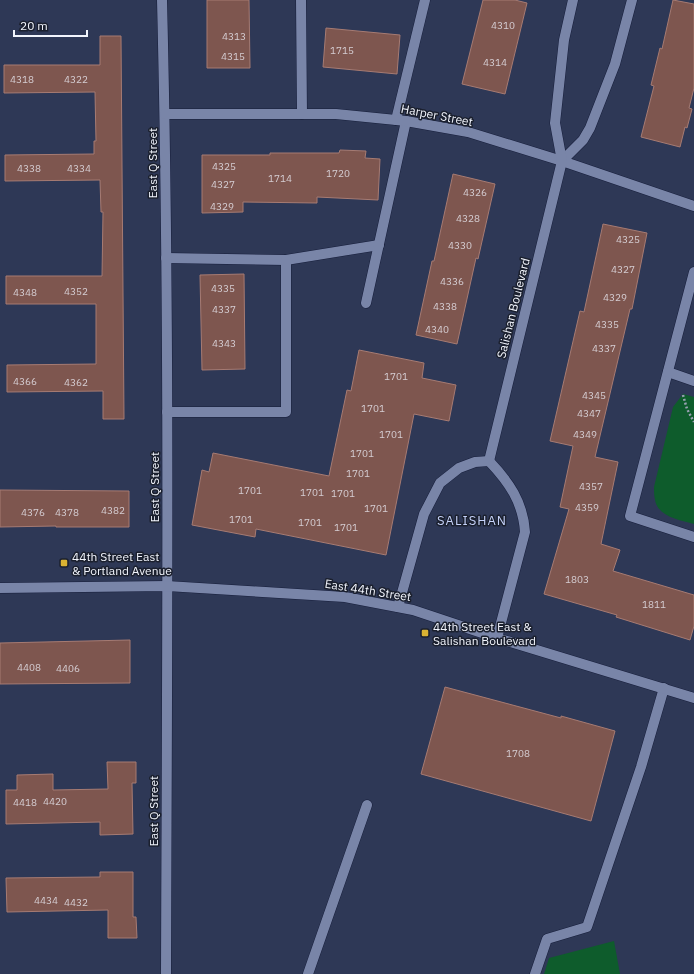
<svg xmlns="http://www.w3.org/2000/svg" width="694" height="974" font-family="'IBM Plex Sans',sans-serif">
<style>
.green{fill:#0e5c2c}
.building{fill:#7e564f;stroke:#a67b73}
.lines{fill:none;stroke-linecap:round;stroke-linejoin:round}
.lane-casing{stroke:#171e3b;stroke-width:11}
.street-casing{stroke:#171e3b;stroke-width:11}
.secondary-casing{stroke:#171e3b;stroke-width:11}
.path{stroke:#99a0b2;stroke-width:2.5;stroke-dasharray:2 2;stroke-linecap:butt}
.lane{stroke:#7985a8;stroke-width:10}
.street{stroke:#7985a8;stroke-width:10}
.secondary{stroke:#7985a8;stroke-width:10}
.poi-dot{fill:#dab333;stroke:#1b202e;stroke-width:1.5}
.labels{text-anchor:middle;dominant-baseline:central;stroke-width:3;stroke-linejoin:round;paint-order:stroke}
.number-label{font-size:10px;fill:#d5cdd2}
.street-label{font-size:12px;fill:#f2f5fd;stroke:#1b202e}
.poi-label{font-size:12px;fill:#f2f5fd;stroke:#1b202e;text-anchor:start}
.neighbourhood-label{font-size:13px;letter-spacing:1px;fill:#c6d3fa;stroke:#1b202e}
</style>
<rect width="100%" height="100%" fill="#2e3856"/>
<g class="green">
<path d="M683 394 694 397V524C680 520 658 517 655 500 654 496 654 491 654 487L673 407Z"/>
<polygon points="614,941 620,974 544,974 549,958"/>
</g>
<g class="building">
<polygon points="207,0 249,0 250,68 207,68"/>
<polygon points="483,0 515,0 527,3 505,94 462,84"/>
<polygon points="673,0 694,4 694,88 689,108 692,109 687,128 685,127 680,147 641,137 654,86 651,85 660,48 662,49"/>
<polygon points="326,28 400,35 397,74 323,67"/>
<polygon points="100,36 121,36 124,419 103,419 103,391 7,392 7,365 96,364 96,304 6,304 6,276 102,276 103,212 101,212 100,180 5,181 5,155 94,154 94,141 96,141 95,92 4,93 4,65 100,65"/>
<polygon points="340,150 366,151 365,158 380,159 378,200 317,197 317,203 243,202 243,212 202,213 202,155 270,155 270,153 339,153"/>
<polygon points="453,174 495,184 478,259 476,258 457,344 416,335 432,261 434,261"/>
<polygon points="603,224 647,233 632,309 630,309 595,457 618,462 601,544 620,550 613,571 694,595 694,626 690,640 616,617 617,615 544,594 569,509 560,507 573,446 550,441 580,311 584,312"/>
<polygon points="244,274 245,369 202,370 200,275"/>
<polygon points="359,350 424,363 422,378 456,385 449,421 414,414 386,555 256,529 255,537 192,525 202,470 209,472 213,453 329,476 347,390 351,391"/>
<polygon points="0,490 129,491 129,527 56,527 56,526 0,527"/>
<polygon points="130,640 130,683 0,684 0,643"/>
<polygon points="445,687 561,718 561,716 615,731 591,821 421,774"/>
<polygon points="107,762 136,762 136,783 132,783 133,834 100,835 100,822 6,824 6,790 17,790 17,775 53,774 53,790 108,789"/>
<polygon points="100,872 133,872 133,917 136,917 137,938 108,938 108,910 7,912 6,878 100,877"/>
</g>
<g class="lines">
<g class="lane-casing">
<g id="lane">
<polyline points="301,0 302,114"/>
<polyline points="396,120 425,0"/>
<polyline points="166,258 286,260 379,245"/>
<polyline points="694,272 630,516 694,537"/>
<polyline points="366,303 406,121"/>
<polyline points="668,372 694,381"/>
<polyline points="167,412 286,412 286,260"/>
<polyline points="308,974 367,805"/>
<polyline points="535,974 547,939 587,927 641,767 664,688"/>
</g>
</g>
<g class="street-casing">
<g id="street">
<path d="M162 0C170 325 167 649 166 974"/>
<polyline points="165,114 336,114 406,121 468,132 562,161 694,206"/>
<polyline points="562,161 583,140 590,128 615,64 632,0"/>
<polyline points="489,461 562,161 555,123 564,40 573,0"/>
<path d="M489 461C509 482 523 502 525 532L497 638"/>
<polyline points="398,607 424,514 440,483 459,468 475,462 489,461"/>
</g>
</g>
<g class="secondary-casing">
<polyline id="secondary" points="0,588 167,586 345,597 413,610 497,638 694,698"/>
</g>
<polyline class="path" points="683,395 687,409 694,422"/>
<use href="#lane" class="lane"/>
<use href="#street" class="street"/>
<use href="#secondary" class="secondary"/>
</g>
<g class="poi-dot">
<rect x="60" y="559" width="8" height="8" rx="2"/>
<rect x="421" y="629" width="8" height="8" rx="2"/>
</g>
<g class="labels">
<g class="number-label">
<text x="503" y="25">4310</text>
<text x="234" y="36">4313</text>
<text x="342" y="50">1715</text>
<text x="233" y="56">4315</text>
<text x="495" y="62">4314</text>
<text x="22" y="79">4318</text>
<text x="76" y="79">4322</text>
<text x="224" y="166">4325</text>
<text x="29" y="168">4338</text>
<text x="79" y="168">4334</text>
<text x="338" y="173">1720</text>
<text x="280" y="178">1714</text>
<text x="223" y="184">4327</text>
<text x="475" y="192">4326</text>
<text x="222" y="206">4329</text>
<text x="468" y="218">4328</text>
<text x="628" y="239">4325</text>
<text x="460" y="245">4330</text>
<text x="623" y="269">4327</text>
<text x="452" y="281">4336</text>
<text x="223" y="288">4335</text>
<text x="76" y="291">4352</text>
<text x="25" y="292">4348</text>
<text x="615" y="297">4329</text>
<text x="445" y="306">4338</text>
<text x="224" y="309">4337</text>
<text x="607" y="324">4335</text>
<text x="437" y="329">4340</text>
<text x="224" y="343">4343</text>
<text x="604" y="348">4337</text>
<text x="396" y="376">1701</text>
<text x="25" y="381">4366</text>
<text x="76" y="382">4362</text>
<text x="594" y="395">4345</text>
<text x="373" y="408">1701</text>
<text x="589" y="413">4347</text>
<text x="391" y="434">1701</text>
<text x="585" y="434">4349</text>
<text x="362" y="453">1701</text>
<text x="358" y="473">1701</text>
<text x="591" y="486">4357</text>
<text x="250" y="490">1701</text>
<text x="312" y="492">1701</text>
<text x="343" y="493">1701</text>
<text x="587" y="507">4359</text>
<text x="376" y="508">1701</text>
<text x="113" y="510">4382</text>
<text x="33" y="512">4376</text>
<text x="67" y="512">4378</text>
<text x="241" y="519">1701</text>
<text x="310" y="522">1701</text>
<text x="346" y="527">1701</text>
<text x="577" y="579">1803</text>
<text x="654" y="604">1811</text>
<text x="29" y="667">4408</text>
<text x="68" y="668">4406</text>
<text x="518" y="753">1708</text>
<text x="55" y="801">4420</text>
<text x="25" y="802">4418</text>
<text x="46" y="900">4434</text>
<text x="76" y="902">4432</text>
</g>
<g class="street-label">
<text transform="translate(437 115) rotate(11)">Harper Street</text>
<text transform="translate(152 163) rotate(-90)">East Q Street</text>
<text transform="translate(513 308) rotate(-76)">Salishan Boulevard</text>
<text transform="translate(154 487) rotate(-90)">East Q Street</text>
<text transform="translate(368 590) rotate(9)">East 44th Street</text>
<text transform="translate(153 811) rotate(-90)">East Q Street</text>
</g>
<g class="poi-label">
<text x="72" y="556">44th Street East<tspan x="72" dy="14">&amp; Portland Avenue</tspan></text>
<text x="433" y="626">44th Street East &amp;<tspan x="433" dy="14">Salishan Boulevard</tspan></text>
</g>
<g class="neighbourhood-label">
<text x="472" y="520">SALISHAN</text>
</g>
</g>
<path d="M14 30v6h73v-6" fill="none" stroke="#f2f5fd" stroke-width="2"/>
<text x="20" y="30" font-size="12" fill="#f2f5fd" stroke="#1b202e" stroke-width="3" paint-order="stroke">20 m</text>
</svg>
